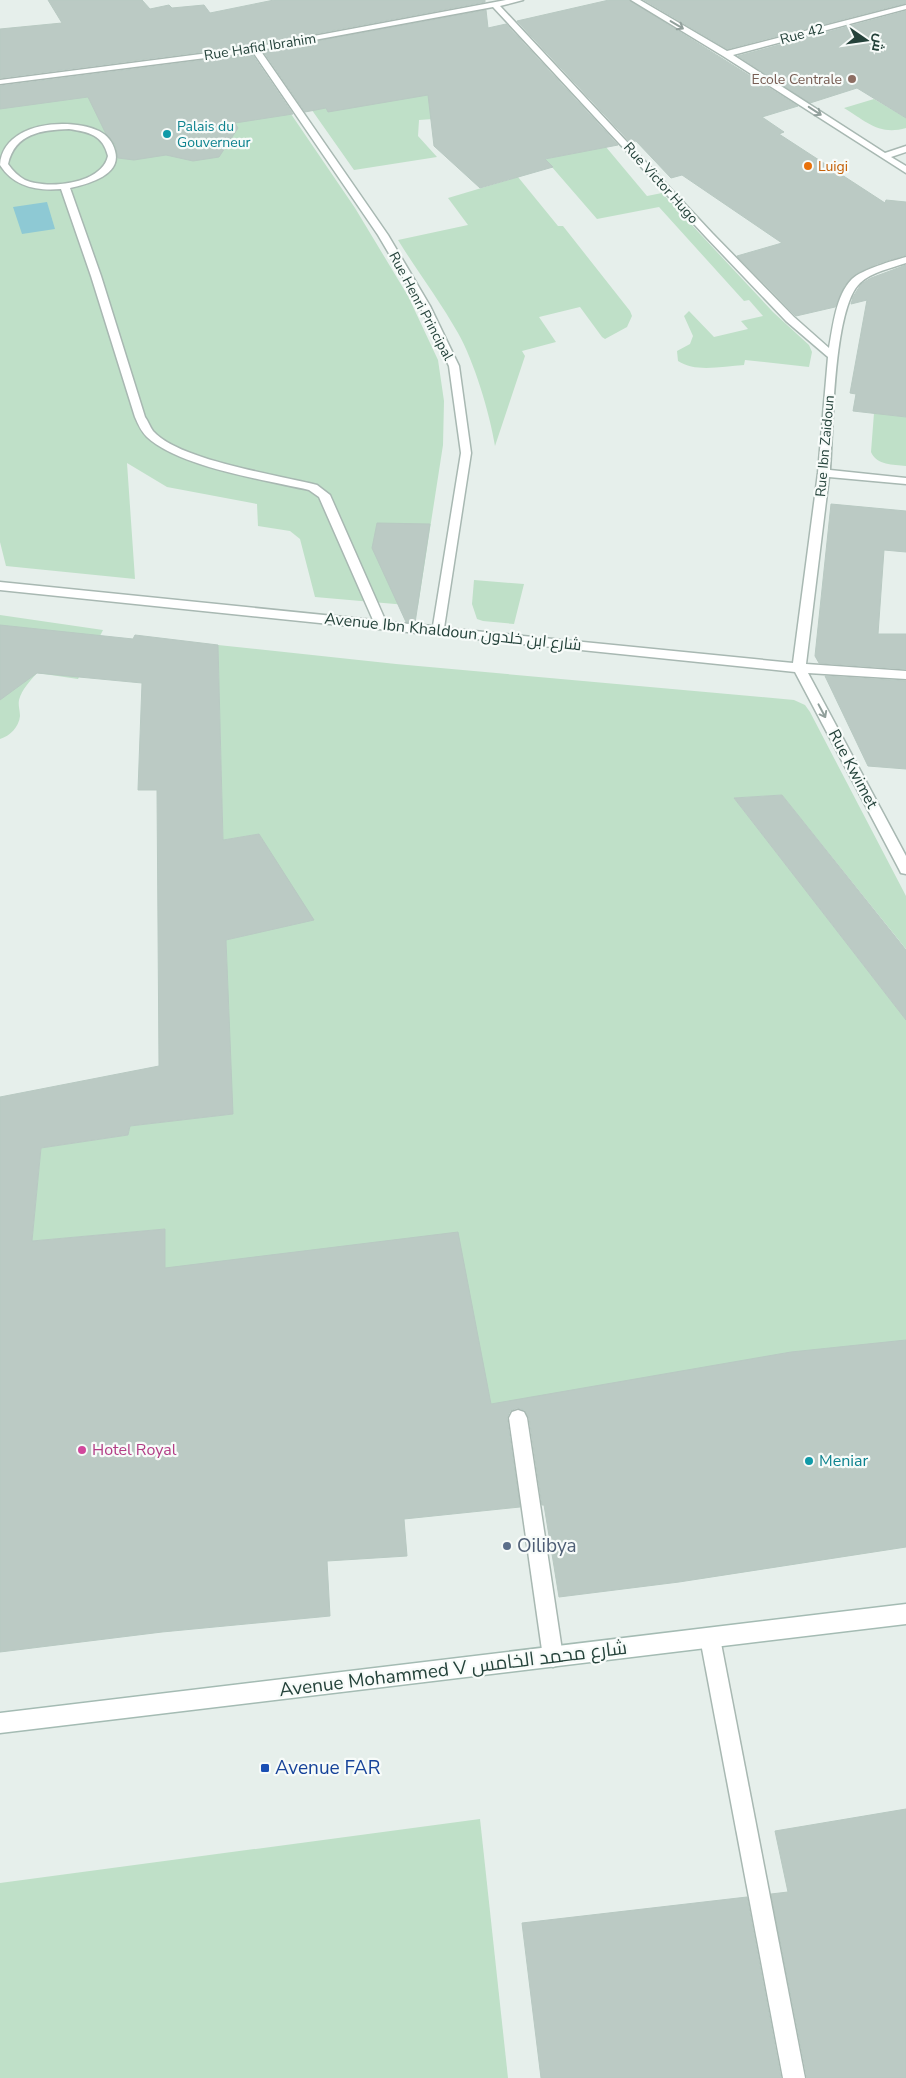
<svg xmlns="http://www.w3.org/2000/svg" width="906" height="2078" font-family="'Nunito Sans',Cairo,sans-serif">
<style>
.green{fill:#bfe0c8}
.water{fill:#8ec9d4}
.building{fill:#bbcac4;stroke:#b8c9c2}
.lines{fill:none;stroke-linecap:round;stroke-linejoin:round}
.lane-casing{stroke:#a8b8b2;stroke-width:3}
.street-casing{stroke:#a8b8b2;stroke-width:3}
.secondary-casing{stroke:#a4bbb3;stroke-width:3}
.lane{fill:#fff;fill-rule:evenodd}
.street{fill:#fff;fill-rule:evenodd}
.secondary{fill:#fff;fill-rule:evenodd}
.oneway{stroke:#92a09c}
.education-dot{fill:#8d6e63;stroke:#f7fbf9;stroke-width:2}
.culture-dot{fill:#0f9aa8;stroke:#f7fbf9;stroke-width:2}
.food-dot{fill:#e8710a;stroke:#f7fbf9;stroke-width:2}
.hotel-dot{fill:#d1479c;stroke:#f7fbf9;stroke-width:2}
.service-dot{fill:#5c6f8a;stroke:#f7fbf9;stroke-width:2}
.transit-dot{fill:#1a4fb4;stroke:#f7fbf9;stroke-width:2}
.labels{text-anchor:middle;dominant-baseline:central;stroke-width:4.5;stroke-linejoin:round;paint-order:stroke}
.far-street-label{font-size:14px;fill:#24423a;stroke:#f7fbf9}
.far-education-label{font-size:14px;fill:#785e54;stroke:#f7fbf9;text-anchor:end}
.far-culture-label{font-size:14px;fill:#0d838f;stroke:#f7fbf9;text-anchor:start}
.far-food-label{font-size:14px;fill:#c56008;stroke:#f7fbf9;text-anchor:start}
.street-label{font-size:16px;fill:#24423a;stroke:#f7fbf9}
.hotel-label{font-size:16px;fill:#b23c85;stroke:#f7fbf9;text-anchor:start}
.culture-label{font-size:16px;fill:#0d838f;stroke:#f7fbf9;text-anchor:start}
.near-service-label{font-size:19px;fill:#4e5e75;stroke:#f7fbf9;text-anchor:start}
.near-street-label{font-size:19px;fill:#24423a;stroke:#f7fbf9}
.near-transit-label{font-size:19px;fill:#164399;stroke:#f7fbf9;text-anchor:start}
</style>
<rect width="100%" height="100%" fill="#e6efeb"/>
<g class="green">
<polygon points="355,47 462,117 419,120 418,136 437,157 354,170 288,76"/>
<polygon points="18,90 291,114 355,208 408,296 438,360 444,401 443,445 418,606 315,597 300,539 290,531 258,526 257,504 167,487 127,463 135,579 6,566 0,542 0,93"/>
<path d="M874 99 906 118V128C879 136 866 121 844 108Z"/>
<path d="M606 147 647 196 662 193 773 312 809 345 812 352 809 367 745 360 744 365C723 366 696 373 678 361L677 351 690 344 693 336 684 316 689 311 714 337 748 329 741 321 763 316 749 300 744 301 659 207 597 219 545 159Z"/>
<path d="M518 177 558 226H563L630 311 632 316 627 327 605 339 602 337 580 307 539 317 556 342 522 351 525 356 495 446C490 414 474 361 458 333 440 301 417 271 398 240L468 225 448 198Z"/>
<path d="M874 413 906 417V466C893 464 877 466 871 452Z"/>
<polygon points="474,580 524,584 514,624 483,621 477,619 472,604"/>
<path d="M0 615 103 630 78 679 37 673C30 681 22 689 19 700 18 705 20 711 20 716 19 727 10 736 0 739Z"/>
<polygon points="218,645 396,664 794,700 805,705 810,712 906,896 906,949 782,795 734,798 906,1020 906,1340 491,1405 165,1268 165,1229 32,1241 41,1148 128,1135 130,1126 232,1114 226,940 313,920 259,834 223,840"/>
<polygon points="480,1819 508,2078 0,2078 0,1883"/>
</g>
<polygon class="water" points="47,202 55,229 22,234 13,207"/>
<g class="building">
<polygon points="48,0 142,0 150,9 169,5 172,8 204,5 210,13 274,0 485,0 485,2 255,45 0,78 0,29 62,23"/>
<polygon points="609,0 629,0 798,106 762,117 784,132 779,134 885,203 886,200 906,202 906,255 877,264 856,274 845,285 835,307 796,316 737,256 782,243 682,175 671,178 636,141 630,142 517,21"/>
<polygon points="644,0 906,0 906,3 727,49"/>
<polygon points="486,10 488,28 506,24 618,145 545,159 553,167 480,188 434,146 428,95 328,112 326,108 305,112 263,51"/>
<polygon points="906,11 906,118 857,88 810,103 738,56"/>
<polygon points="252,54 293,114 235,123 238,128 219,157 193,161 166,155 134,160 118,158 115,144 106,134 88,97 0,109 0,86"/>
<polygon points="906,265 906,417 853,411 856,394 850,393 867,300 851,304 853,297 861,284 871,278"/>
<polygon points="831,504 906,511 906,552 884,550 878,634 906,634 906,669 819,663 815,656"/>
<polygon points="377,523 430,524 415,623 406,622 372,548"/>
<polygon points="0,625 133,639 135,635 218,645 223,840 259,834 314,920 226,940 233,1114 130,1126 128,1135 41,1148 32,1241 165,1229 165,1268 458,1232 491,1404 791,1352 906,1340 906,1547 679,1582 559,1597 544,1505 542,1505 529,1418 525,1410 517,1408 510,1411 507,1418 520,1507 404,1519 407,1556 327,1561 330,1616 162,1632 0,1652 0,1097 159,1066 157,790 138,790 142,683 37,673 0,700"/>
<polygon points="825,676 906,681 906,769 868,766"/>
<polygon points="782,795 906,950 906,1020 734,798"/>
<polygon points="906,1809 906,2078 807,2078 771,1894 788,1892 775,1831"/>
<polygon points="747,1897 781,2078 541,2078 522,1923"/>
</g>
<g class="lines">
<g class="lane-casing">
<g id="lane">
<polygon points="518,1410 524,1412 527,1418 563,1657 560,1664 553,1667 546,1664 543,1657 509,1418 512,1412"/>
<polygon points="710,1628 717,1631 720,1638 805,2078 783,2078 700,1638 703,1631"/>
</g>
</g>
<g class="street-casing">
<g id="street">
<path d="M506 0H523L500 6 712 233 794 317 829 348C833 326 836 295 852 279 863 269 892 261 906 257V263C892 268 871 272 860 283 833 308 833 431 830 470L906 478V484L829 477 806 664 906 671V679L808 673 906 856V874L901 873 899 869 795 672 0 590V582L373 620 319 497 309 490C265 480 179 467 147 437 141 431 138 424 135 417L91 276 61 189C37 191 14 187 0 165 3 122 68 117 99 131 107 135 113 142 115 151 122 175 88 184 70 188L101 276 145 417C148 421 150 427 153 431 178 460 278 475 317 485L330 495 386 622 433 626 461 453 449 366 420 306 378 235 253 52 0 84V80L255 47ZM493 7 706 237 786 321 828 357 818 473 793 663 444 628 471 453 459 366 430 306 388 235 260 50ZM69 129C89 132 103 135 108 156 102 184 48 190 25 180 18 176 13 171 8 164 15 133 42 130 69 129Z"/>
<polygon points="631,0 640,0 727,51 906,5 906,9 733,55 885,153 906,146 906,152 891,157 906,166 906,173 723,56"/>
</g>
</g>
<g class="secondary-casing">
<polygon id="secondary" points="906,1604 906,1624 0,1733 0,1713"/>
</g>
<use href="#lane" class="lane"/>
<use href="#street" class="street"/>
<use href="#secondary" class="secondary"/>
</g>
<defs><path id="oneway-shaft" d="M-6 0H5M1.5-3L5.5 0L1.5 3" fill="none" stroke-width="1.6" stroke-linecap="round" stroke-linejoin="round" transform="scale(1.25)"/></defs>
<g class="oneway">
<use href="#oneway-shaft" transform="translate(677 25) rotate(31)"/>
<use href="#oneway-shaft" transform="translate(815 111) rotate(33)"/>
<use href="#oneway-shaft" transform="translate(822 711) rotate(62)"/>
</g>
<circle class="education-dot" cx="852" cy="79" r="5"/>
<g class="culture-dot">
<circle cx="167" cy="134" r="5"/>
<circle cx="809" cy="1461" r="5"/>
</g>
<circle class="food-dot" cx="808" cy="166" r="5"/>
<circle class="hotel-dot" cx="82" cy="1450" r="5"/>
<circle class="service-dot" cx="507" cy="1546" r="5"/>
<rect class="transit-dot" x="260" y="1763" width="10" height="10" rx="2.5"/>
<g class="labels">
<g class="far-street-label">
<text transform="translate(802 34) rotate(-15)">Rue 42</text>
<text transform="translate(260 47) rotate(-9)">Rue Hafid Ibrahim</text>
<text transform="translate(661 183) rotate(48)">Rue Victor Hugo</text>
<text transform="translate(421 306) rotate(62)">Rue Henri Principal</text>
<text transform="translate(825 446) rotate(-85)">Rue Ibn Zaidoun</text>
</g>
<g class="far-education-label">
<text x="842" y="79">Ecole Centrale</text>
</g>
<g class="far-culture-label">
<text x="177" y="126">Palais du<tspan x="177" dy="16">Gouverneur</tspan></text>
</g>
<g class="far-food-label">
<text x="818" y="166">Luigi</text>
</g>
<g class="street-label">
<text transform="translate(453 632) rotate(6)">Avenue Ibn Khaldoun شارع ابن خلدون</text>
<text transform="translate(853 769) rotate(62)">Rue Kwimet</text>
</g>
<g class="hotel-label">
<text x="92" y="1450">Hotel Royal</text>
</g>
<g class="culture-label">
<text x="819" y="1461">Meniar</text>
</g>
<g class="near-service-label">
<text x="517" y="1546">Oilibya</text>
</g>
<g class="near-street-label">
<text transform="translate(453 1669) rotate(-7)">Avenue Mohammed V شارع محمد الخامس</text>
</g>
<g class="near-transit-label">
<text x="275" y="1768">Avenue FAR</text>
</g>
</g>
<g transform="translate(866 40) rotate(103)" stroke="#f7fbf9" stroke-width="4" paint-order="stroke">
<path d="M0-4L9 19L0 12L-9 19Z" fill="#24423a"/>
<text y="-8" font-size="14" font-weight="bold" text-anchor="middle" fill="#24423a">ش</text>
</g>
</svg>
